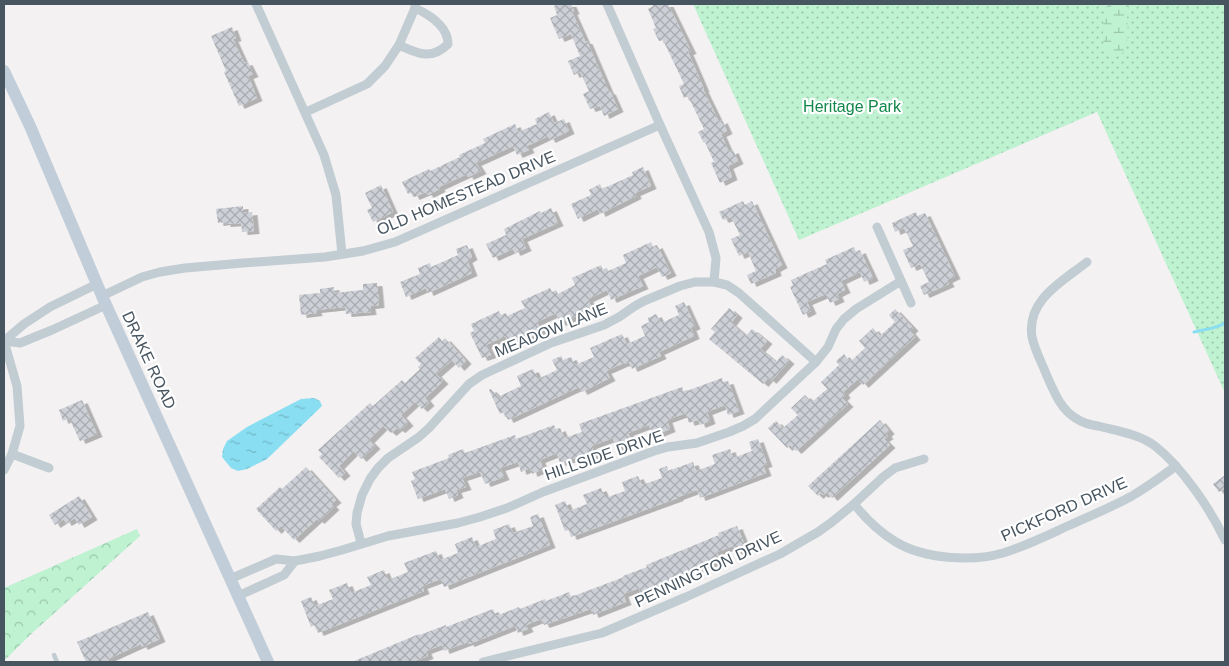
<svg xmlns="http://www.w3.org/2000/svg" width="1229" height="666" font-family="Helvetica,sans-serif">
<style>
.grass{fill:url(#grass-dots)}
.forest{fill:url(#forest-crowns)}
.wetland{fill:url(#wetland-marsh)}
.water{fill:url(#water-ripples)}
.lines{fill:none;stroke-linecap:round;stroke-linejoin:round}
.stream{stroke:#89def2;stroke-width:3}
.building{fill:url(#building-cross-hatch);filter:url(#shadow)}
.lane{stroke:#c1ccd3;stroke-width:4.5}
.street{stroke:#c1ccd3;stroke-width:9}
.secondary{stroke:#c1cdd9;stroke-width:12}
.labels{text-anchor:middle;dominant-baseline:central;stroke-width:4.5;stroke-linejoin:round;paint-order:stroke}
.park-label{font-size:16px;fill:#12884a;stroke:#fff}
.street-label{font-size:16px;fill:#475560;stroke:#fff}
</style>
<defs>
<pattern id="grass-dots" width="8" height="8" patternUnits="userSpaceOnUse" patternTransform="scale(1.25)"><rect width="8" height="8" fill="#bef2d1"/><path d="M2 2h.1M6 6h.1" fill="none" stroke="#9cc7ad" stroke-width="1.8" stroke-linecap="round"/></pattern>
<pattern id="forest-crowns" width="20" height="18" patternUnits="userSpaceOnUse" patternTransform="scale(1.25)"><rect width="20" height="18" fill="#bef2d1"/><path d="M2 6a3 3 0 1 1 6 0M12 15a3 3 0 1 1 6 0" fill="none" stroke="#9cc7ad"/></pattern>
<pattern id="wetland-marsh" width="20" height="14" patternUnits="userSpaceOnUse" patternTransform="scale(1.25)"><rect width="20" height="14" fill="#bef2d1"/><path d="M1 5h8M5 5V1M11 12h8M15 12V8" fill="none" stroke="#9cc7ad"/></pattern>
<pattern id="water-ripples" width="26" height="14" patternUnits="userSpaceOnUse" patternTransform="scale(1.25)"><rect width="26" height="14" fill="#89def2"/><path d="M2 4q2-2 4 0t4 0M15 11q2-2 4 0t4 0" fill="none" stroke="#72b7c7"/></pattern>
<pattern id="building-cross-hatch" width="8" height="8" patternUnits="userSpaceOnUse" patternTransform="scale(1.25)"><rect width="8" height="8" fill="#cdd0d6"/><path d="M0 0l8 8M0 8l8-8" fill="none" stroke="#a8acb1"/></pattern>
<filter id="shadow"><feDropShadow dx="5.5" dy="3" stdDeviation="0" flood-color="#0004"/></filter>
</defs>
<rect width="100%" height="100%" fill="#f3f1f1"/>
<polygon class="grass" points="693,4 1225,4 1225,393 1097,112 799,240"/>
<polygon class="forest" points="137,529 140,536 30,635 4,661 4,588"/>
<path class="wetland" d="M1108 4H1129L1127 14 1128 36 1124 52 1113 59 1105 52C1102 36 1102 19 1108 4Z"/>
<polygon class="water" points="314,398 320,401 322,406 267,459 247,469 238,471 231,468 222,457 223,449 227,441 247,427 301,399"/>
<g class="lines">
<path class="stream" d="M1194 332C1205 329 1216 329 1225 323"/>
</g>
<g class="building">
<polygon points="559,4 571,4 574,11 572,12 585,41 587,41 609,92 610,91 618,109 604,116 600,106 590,109 583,94 589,91 580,72 574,75 568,61 580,56 571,34 559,39 550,18 557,15 554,6"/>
<polygon points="652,4 668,4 691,51 688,52 704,89 703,89 719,122 722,120 727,131 721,134 729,152 733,150 738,161 728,166 732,177 720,183 711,163 714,162 705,142 704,143 698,132 704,129 688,96 684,98 679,86 684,84 663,40 659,41 653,29 656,28 648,9 653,6"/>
<polygon points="232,27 236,38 233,39 244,63 247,62 253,74 248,76 257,98 239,106 224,72 226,71 211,36"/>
<polygon points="549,112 554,123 564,119 569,131 550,140 548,136 527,146 529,150 517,155 513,146 476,163 481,171 468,177 467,174 439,187 440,189 428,195 426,192 414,197 412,193 408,194 402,182 406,180 429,169 430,171 460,157 459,155 485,143 483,139 515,124 518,132 537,124 535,119"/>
<polygon points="643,167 651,186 635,193 636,196 600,214 598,209 578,219 571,204 591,195 589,190 600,184 602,189 633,175 632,172"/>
<polygon points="381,185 393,212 373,222 367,210 372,208 365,193"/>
<polygon points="743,201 745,205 752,201 782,265 775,269 776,273 751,284 747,275 756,271 748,252 739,256 731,239 740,235 731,217 723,220 719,212"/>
<polygon points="243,206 243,213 252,212 254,231 242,232 241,223 225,224 225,222 218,223 216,209"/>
<polygon points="551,208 558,223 522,239 526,248 515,253 513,249 493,258 486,244 506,235 504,229 540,211 541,213"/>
<polygon points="916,212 917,216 925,213 955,276 947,280 949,284 924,295 920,286 929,282 920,264 911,268 903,250 913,246 904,228 895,232 892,223"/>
<polygon points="651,242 653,247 657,245 671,273 662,277 657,267 638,276 643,286 611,300 607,290 588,299 592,309 560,323 556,313 537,322 541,331 510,346 505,336 486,345 491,355 482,358 470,333 474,331 471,324 499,311 501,315 506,313 507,316 525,308 521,301 550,288 552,292 556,290 558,294 575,285 572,278 601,265 603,270 607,268 608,271 626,263 623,255"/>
<polygon points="467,245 472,257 467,260 472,273 428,293 426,288 406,297 400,282 420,274 418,268 430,263 431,267 458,255 456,249"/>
<polygon points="854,247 856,252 860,250 873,278 864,282 860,272 841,281 845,290 837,294 839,299 830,303 826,294 807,302 811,311 803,315 790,287 793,285 791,280 827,264 825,260"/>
<polygon points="377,283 379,305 370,306 371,312 346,314 345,307 316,310 317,313 301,315 299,295 320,293 320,289 334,287 334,293 363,290 363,284"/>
<polygon points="684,302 695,326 691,328 694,336 659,352 661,356 632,369 629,362 624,364 624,363 606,371 610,378 582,392 579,387 508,420 504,412 500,414 489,390 491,389 502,401 500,396 521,386 517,376 533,369 538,379 557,370 552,360 561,356 563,360 571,357 575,365 594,357 590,348 622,334 627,344 645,336 641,326 649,322 648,318 656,314 661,323 679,315 675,306"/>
<polygon points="729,308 737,315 731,323 746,336 752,329 767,341 760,349 776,362 782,355 789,361 771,381 768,378 763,384 709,339 715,332 711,329"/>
<polygon points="895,309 913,328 910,331 915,337 863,385 858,379 843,392 845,395 842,398 848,404 796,451 790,445 787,448 768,428 776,421 783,428 798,415 791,408 805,395 812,402 827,389 821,382 839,365 836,361 844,354 850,362 865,348 859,341 873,328 880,336 895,322 889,315"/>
<polygon points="439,337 442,341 445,338 466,361 459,368 452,360 436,374 443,381 425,398 429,403 422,409 415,402 401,415 408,423 400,430 397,428 391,433 383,426 369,440 375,446 361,459 354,451 339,466 345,473 339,478 319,457 322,454 318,450 370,403 373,406 402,380 405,383 420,369 418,367 421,364 415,358"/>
<polygon points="722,378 723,382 728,381 739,411 728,415 725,405 707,412 710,421 700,425 698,420 689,423 686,413 667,420 670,429 653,436 649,425 628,433 632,442 616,448 613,438 591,446 595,455 587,458 586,454 560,463 557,453 540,460 543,469 532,474 530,468 521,472 518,462 500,468 504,477 485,484 480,472 462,478 466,487 456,490 458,495 449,499 445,489 418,499 411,481 415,479 412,472 449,458 448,455 463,449 465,453 515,435 516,439 554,425 556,430 560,428 564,438 582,432 579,424 682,387 684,392"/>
<polygon points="82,400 97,434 80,441 69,418 63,421 59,410"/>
<polygon points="880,420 889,431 886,434 888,436 884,439 890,445 832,498 827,492 823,495 821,493 818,496 808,486"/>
<polygon points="758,439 767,464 763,465 766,473 700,498 697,490 678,497 678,498 571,537 569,530 565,531 555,505 565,501 569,511 587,504 583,495 601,488 605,498 625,491 622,482 638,476 642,485 662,478 659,469 667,466 668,471 693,462 696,471 715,464 712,455 730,449 733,458 752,451 749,442"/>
<polygon points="306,467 336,500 331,504 334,507 319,521 317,519 294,540 281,526 276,531 256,509 280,487 282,489"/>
<polygon points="1225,475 1225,488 1219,492 1213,484"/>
<polygon points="79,496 92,517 79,525 75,518 66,523 64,519 55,525 49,515"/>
<polygon points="538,514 550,545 444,587 441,579 422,586 424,591 318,633 315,625 311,627 301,601 311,597 315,606 333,599 329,590 347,583 351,593 371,585 367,577 384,570 388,580 408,572 404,563 436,551 440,560 458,553 455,544 472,537 476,547 496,539 493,530 509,524 513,533 533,526 530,517"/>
<polygon points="737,526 746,548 736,552 733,546 717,552 720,560 650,589 651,591 641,595 639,588 623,594 626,602 593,615 591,609 544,625 541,619 526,625 528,629 518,633 515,626 469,644 468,642 444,651 442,645 426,651 428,656 412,662 352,662 419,634 420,635 446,625 446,627 493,609 496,616 519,607 520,609 545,599 546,601 569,592 571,597 624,577 623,576 647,567 646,565 719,535 718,533"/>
<polygon points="148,612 160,639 142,647 141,644 108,659 109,662 86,662 77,642"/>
</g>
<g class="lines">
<polyline class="lane" points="54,655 57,662"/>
<g class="street">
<polyline points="256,4 324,155 336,195 342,254"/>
<polyline points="607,4 660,125 709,232 716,258 714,282"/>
<path d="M399 45C417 53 431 61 448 44 448 26 430 15 415 8"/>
<polyline points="306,112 367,84 385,66 399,45 415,8 415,4"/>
<polyline points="877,227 911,303"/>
<path d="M1087 262C1063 281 1026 300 1032 337 1035 351 1042 363 1047 376 1054 392 1061 410 1077 419 1083 423 1091 425 1098 426 1117 431 1139 434 1155 446 1182 467 1211 510 1225 540"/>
<polyline points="102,296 142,277 160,272 185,268 243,263 325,257 363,251 395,242 660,125"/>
<polyline points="4,341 20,343 52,330 106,305"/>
<polyline points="4,341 24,324 50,307 97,284"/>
<polyline points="12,454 49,468"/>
<polyline points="4,470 12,454 20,426 17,386 4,341"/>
<path d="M854 504C866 519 879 532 896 542 924 559 972 562 1003 553 1026 546 1048 535 1070 525 1090 516 1112 507 1132 496 1147 487 1161 477 1176 466"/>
<polyline points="361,543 356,524 357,513 362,495 370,479 378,468 388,458 419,437 429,428 469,384 482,375 551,343 604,325 619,317 635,306 644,301 680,286 695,282 714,282 727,285 739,293 816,362"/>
<polyline points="230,579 276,559 295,561 320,556 342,550 388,536 458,523 480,517 507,508 543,492 654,451 668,447 697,443 729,432 743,426 755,419 816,362 828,347 836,329 844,319 856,309 901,281"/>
<polyline points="238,596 284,575 295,561"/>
<polyline points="483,662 602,633 686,597 780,554 818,532 832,522 854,504 883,477 895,468 924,459"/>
</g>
<polyline class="secondary" points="4,71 30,126 102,296 268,662"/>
</g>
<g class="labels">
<g class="park-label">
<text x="852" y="106">Heritage Park</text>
</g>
<g class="street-label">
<text transform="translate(466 193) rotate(-23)">OLD HOMESTEAD DRIVE</text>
<text transform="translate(551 330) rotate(-22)">MEADOW LANE</text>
<text transform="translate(149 360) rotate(65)">DRAKE ROAD</text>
<text transform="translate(604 455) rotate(-19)">HILLSIDE DRIVE</text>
<text transform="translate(1064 509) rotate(-24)">PICKFORD DRIVE</text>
<text transform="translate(708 569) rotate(-25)">PENNINGTON DRIVE</text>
</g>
</g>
<rect width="1229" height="666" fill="none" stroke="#475560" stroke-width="10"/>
</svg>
